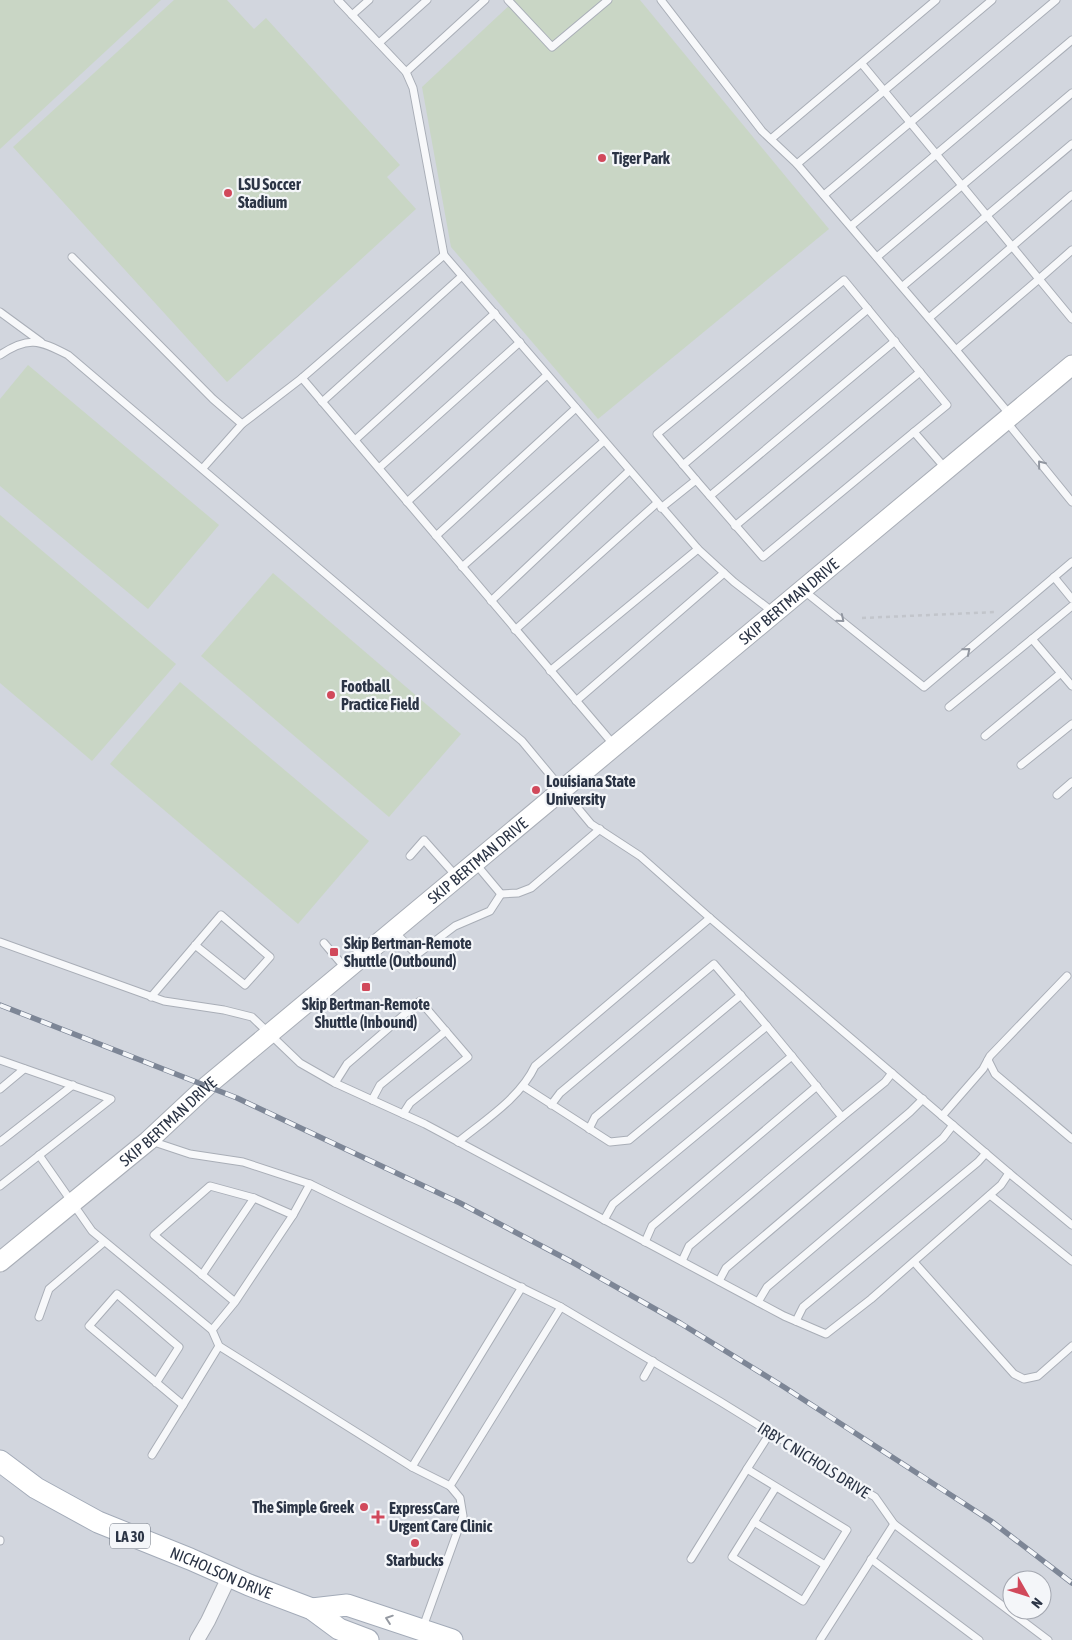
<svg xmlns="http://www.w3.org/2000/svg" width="1072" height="1640" font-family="'Asap Condensed',sans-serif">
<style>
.built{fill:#d2d6de;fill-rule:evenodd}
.green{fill:#c9d6c5}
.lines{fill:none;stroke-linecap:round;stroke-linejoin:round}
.lane-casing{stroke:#a9aeb7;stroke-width:9}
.street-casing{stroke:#a9aeb7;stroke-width:16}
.secondary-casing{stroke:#a9aeb7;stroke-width:21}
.primary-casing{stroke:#a3abb8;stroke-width:23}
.path{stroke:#c2c5cb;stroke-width:2.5;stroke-dasharray:4 4;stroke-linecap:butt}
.lane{stroke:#f7f8fa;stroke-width:7}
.street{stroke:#f7f8fa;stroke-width:14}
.secondary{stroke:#fff;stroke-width:19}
.primary{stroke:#fff;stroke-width:21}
.rail-casing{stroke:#7d8696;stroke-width:5.5}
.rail{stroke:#f4f6f9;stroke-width:4;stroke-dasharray:11;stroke-linecap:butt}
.oneway{stroke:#9196a0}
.oneway2{stroke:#959aa2}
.poi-dot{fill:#d1495b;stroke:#f4f6f9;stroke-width:2}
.labels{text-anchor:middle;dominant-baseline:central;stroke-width:4.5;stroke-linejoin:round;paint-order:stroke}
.shield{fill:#f4f6f9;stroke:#676e7b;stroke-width:1}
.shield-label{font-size:15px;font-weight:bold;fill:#2b3445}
.poi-label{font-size:16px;font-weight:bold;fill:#2b3445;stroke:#f4f6f9;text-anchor:start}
.street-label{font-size:16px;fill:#2b3445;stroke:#f4f6f9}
</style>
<rect width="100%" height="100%" fill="#e4e7ec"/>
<path class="built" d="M0 0H1072V1640H0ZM1012 1580H1042V1610H1012Z"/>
<g class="green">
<polygon points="0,0 161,0 0,149"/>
<polygon points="174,0 227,0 254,29 266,18 400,165 387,177 416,209 227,382 13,147"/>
<polygon points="515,0 640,0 829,229 598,419 451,247 422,87"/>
<polygon points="28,365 219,525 148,609 0,486 0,399"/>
<polygon points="0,515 176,664 92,761 0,683"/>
<polygon points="273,573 461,734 389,817 201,656"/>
<polygon points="180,682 369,841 298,924 110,764"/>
</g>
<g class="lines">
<g class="lane-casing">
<g id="lane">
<polyline points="338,0 406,72 413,88 444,255"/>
<polyline points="508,0 552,47 608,0"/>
<polyline points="661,0 762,131 797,164"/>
<polyline points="352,15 369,0"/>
<polyline points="379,43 427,0"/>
<polyline points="862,64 1039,279 956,350 1011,416"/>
<polyline points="406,72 485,0"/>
<polyline points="771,139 936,0"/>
<polyline points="824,195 1056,0"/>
<polyline points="851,226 1072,40"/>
<polyline points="1072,250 1039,279 1072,319"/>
<polyline points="72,257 213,399 242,424"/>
<polyline points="877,257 1072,93"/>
<polyline points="903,286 1072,144"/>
<polyline points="0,312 41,342"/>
<polyline points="929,318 1072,195"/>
<polyline points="956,350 797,164 992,0"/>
<path d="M0 355C28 336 39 340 68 355L522 741 591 824 640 856 710 918 1009 1173 1001 1185 871 1299 826 1334 784 1316 425 1124 335 1083 300 1063 252 1017 224 1010 164 1001 0 942"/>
<polyline points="302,378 614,745"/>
<polyline points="322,402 462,276"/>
<polyline points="1006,421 1072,502"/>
<polyline points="355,440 495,313"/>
<polyline points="683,465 868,309"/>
<polyline points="203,468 242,424 302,378 444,255 698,549 734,582 773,612"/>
<polyline points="379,468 520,342"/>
<polyline points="696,480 657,434 844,280 947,405 914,432"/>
<polyline points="710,496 895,341"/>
<polyline points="407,502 547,375"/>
<polyline points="661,508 696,480 763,557 914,432 946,469"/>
<polyline points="735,526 920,372"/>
<polyline points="436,536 576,408"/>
<polyline points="462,567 604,441"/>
<polyline points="1054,577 1072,599"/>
<polyline points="803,590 924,687 1072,562"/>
<polyline points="491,601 629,471"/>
<polyline points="1072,606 1032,639 1072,686"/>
<polyline points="515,630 657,503"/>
<polyline points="550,671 698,549"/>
<polyline points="576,701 724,573"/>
<polyline points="949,707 1032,639"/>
<polyline points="985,736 1061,673"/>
<polyline points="1021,765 1072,724"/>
<polyline points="1057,795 1072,782"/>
<polyline points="410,856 424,840 457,877"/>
<polyline points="475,863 501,894 518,893 531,888 600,829"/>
<polyline points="395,932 414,952 419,953 455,926 490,911 501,894"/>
<polyline points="324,943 346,969"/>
<polyline points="151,997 221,915 270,957 245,985 195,945"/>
<polyline points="0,1060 111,1099 0,1186"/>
<polyline points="988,1060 995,1074 1072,1139"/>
<polyline points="335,1083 347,1064 420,1001 468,1057 410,1103 403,1114"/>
<polyline points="523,1086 610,1142 629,1140 767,1026 714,964 560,1093 551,1105"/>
<polyline points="0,1089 24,1069"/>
<polyline points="372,1100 380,1085 446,1031"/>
<polyline points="942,1116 983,1069 990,1056 1067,976"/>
<polyline points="842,1117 885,1082 892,1073"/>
<polyline points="589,1129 595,1117 741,995"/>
<polyline points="151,1141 190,1154 243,1162 310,1184 561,1307 721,1402 875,1497 894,1524 1048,1640"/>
<polyline points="0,1142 73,1085"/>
<path d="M458 1142C485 1120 520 1098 535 1066L710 918"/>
<polyline points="39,1155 92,1231 212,1330 219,1346 412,1467 450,1486"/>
<polyline points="1009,1173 1072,1225"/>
<polyline points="990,1195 1072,1261"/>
<polyline points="293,1215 310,1184"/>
<polyline points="604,1220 613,1204 792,1056"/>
<polyline points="645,1242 652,1226 817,1086"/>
<polyline points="682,1261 689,1246 842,1117 767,1026"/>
<polyline points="914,1262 1014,1374 1024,1379 1038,1376 1072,1346"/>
<polyline points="202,1275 254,1198"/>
<polyline points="719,1281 726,1268 910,1112 923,1099"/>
<polyline points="758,1302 767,1287 943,1138 953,1125"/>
<polyline points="39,1317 49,1289 104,1242"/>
<polyline points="796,1321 803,1307 978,1162 986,1153"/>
<polyline points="212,1330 235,1302 293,1215 254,1198 210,1186 154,1235 235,1302"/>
<polyline points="644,1377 653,1361"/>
<polyline points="156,1383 179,1347 117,1294 89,1326 183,1405 219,1346"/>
<polyline points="770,1433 747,1469 847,1530 803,1601 732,1557 776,1487"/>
<polyline points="152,1455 183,1405"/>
<polyline points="412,1467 522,1287"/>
<polyline points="754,1522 825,1565"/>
<polyline points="0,1540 0,1541"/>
<polyline points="691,1559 747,1469"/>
<polyline points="871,1559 979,1640"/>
<polyline points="423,1627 463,1516 460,1498 450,1486 561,1307"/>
<polyline points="820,1640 894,1524"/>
</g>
</g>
<g class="street-casing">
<polyline id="street" points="197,1640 208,1621 229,1577"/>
</g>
<g class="secondary-casing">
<g id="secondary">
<path id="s1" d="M0 1262 148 1141 208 1085 1072 365"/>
</g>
</g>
<g class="primary-casing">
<g id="primary">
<path id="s2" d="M0 1461 36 1488 98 1522 190 1559 249 1585 312 1609 339 1629 368 1640"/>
<polyline points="312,1609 347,1605 452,1640"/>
</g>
</g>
<polyline class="path" points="862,618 996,612"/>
<use href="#lane" class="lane"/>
<use href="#street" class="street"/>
<use href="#secondary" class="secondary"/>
<use href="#primary" class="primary"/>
<g class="rail-casing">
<polyline id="rail" points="0,1005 237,1098 460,1203 572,1262 680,1323 784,1387 991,1521 1072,1583"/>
</g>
<use href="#rail" class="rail"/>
</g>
<defs><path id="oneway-chevron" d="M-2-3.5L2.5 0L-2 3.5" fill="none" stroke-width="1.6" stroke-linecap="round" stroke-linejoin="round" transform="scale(1.25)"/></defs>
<g class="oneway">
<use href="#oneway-chevron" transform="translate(1041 464) rotate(-129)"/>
<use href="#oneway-chevron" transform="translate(841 619) rotate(39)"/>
<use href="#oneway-chevron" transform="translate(967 651) rotate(-40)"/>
</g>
<use class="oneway2" href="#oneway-chevron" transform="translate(389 1619) rotate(-161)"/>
<g class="poi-dot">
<circle cx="602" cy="158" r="5"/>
<circle cx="228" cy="193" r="5"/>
<circle cx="331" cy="695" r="5"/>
<circle cx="536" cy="790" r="5"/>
<rect x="329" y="947" width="10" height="10" rx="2.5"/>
<rect x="361" y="982" width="10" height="10" rx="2.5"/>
<circle cx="364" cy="1507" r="5"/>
<path d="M375.5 1509.5h5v5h5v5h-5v5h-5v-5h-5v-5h5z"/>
<circle cx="415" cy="1543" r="5"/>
</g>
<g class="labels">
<rect class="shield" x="110" y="1523.5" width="40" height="25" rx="4"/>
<g class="shield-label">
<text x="130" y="1536">LA 30</text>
</g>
<g class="poi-label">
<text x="612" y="158">Tiger Park</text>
<text x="238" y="184">LSU Soccer<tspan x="238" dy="18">Stadium</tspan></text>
<text x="341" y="686">Football<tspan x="341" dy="18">Practice Field</tspan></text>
<text x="546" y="781">Louisiana State<tspan x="546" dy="18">University</tspan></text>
<text x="344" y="943">Skip Bertman-Remote<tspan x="344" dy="18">Shuttle (Outbound)</tspan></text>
<text x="366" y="1004" text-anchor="middle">Skip Bertman-Remote<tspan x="366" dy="18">Shuttle (Inbound)</tspan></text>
<text x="354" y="1507" text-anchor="end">The Simple Greek</text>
<text x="389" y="1508">ExpressCare<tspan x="389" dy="18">Urgent Care Clinic</tspan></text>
<text x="415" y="1560" text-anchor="middle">Starbucks</text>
</g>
<g class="street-label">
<text stroke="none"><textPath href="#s1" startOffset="1029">SKIP BERTMAN DRIVE</textPath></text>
<text stroke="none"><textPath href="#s1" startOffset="624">SKIP BERTMAN DRIVE</textPath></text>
<text stroke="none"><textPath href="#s1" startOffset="219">SKIP BERTMAN DRIVE</textPath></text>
<text transform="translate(814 1460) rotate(32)">IRBY C NICHOLS DRIVE</text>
<text stroke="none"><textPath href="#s2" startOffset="249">NICHOLSON DRIVE</textPath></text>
</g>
</g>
<g transform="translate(1027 1595) rotate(129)"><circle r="24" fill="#f4f6f9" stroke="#a4a8b1"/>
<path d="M0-4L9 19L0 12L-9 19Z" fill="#d1495b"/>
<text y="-8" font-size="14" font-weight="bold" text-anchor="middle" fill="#2b3445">N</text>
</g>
</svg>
